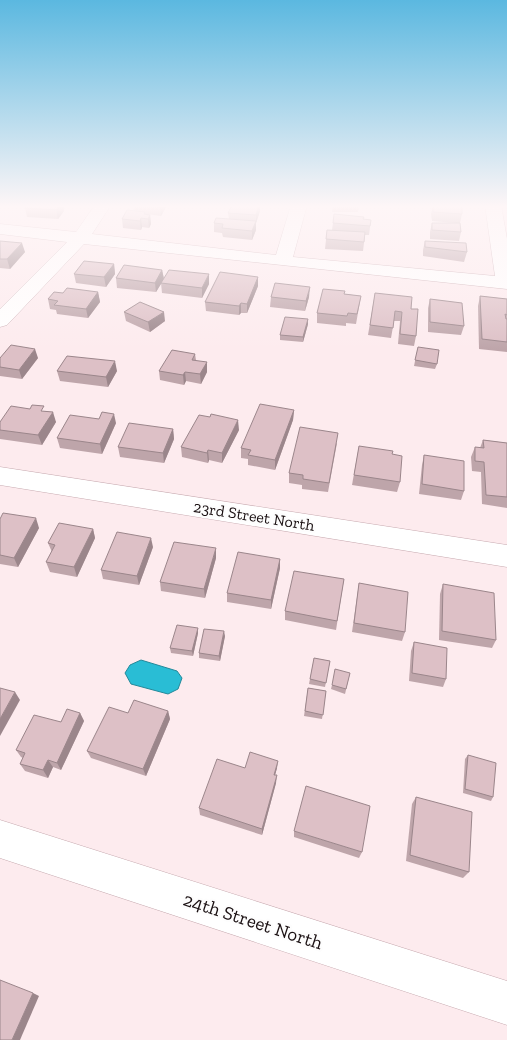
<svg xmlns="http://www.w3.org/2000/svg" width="507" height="1040" font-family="'Zilla Slab',serif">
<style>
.water{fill:#29bdd5;stroke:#24899a}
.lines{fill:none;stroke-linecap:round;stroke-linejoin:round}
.street-casing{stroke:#c7aab0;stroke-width:1}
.street{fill:#fff;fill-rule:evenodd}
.wall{fill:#bea5aa}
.shaded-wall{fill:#9b868b}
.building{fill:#ddc0c6;stroke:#9b868b}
.labels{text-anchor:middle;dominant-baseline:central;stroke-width:4.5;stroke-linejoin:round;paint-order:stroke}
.street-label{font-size:16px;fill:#1a1012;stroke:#fdfdfd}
.near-street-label{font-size:19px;fill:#1a1012;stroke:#fdfdfd}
</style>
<rect width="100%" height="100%" fill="#fdebee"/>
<polygon class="water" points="141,660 177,671 182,678 178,689 168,694 131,684 125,673 130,665"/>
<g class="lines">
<g class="street-casing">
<g id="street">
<polygon points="95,205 111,205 92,234 276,255 291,205 307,205 293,257 495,276 485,205 501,205 507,239 507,289 84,244 7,325 0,327 0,309 67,242 0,234 0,224 76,232"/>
<polygon points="0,467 507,545 507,567 0,485"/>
<polygon points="0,820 507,981 507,1025 0,858"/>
</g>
</g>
<use href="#street" class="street"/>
</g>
<g class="wall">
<polygon points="26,205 63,205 64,211 58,219 27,217 25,208"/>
<polygon points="133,205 165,205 166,207 161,216 146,214 150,215 151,224 149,228 142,227 141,230 123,228 122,219 134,211"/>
<polygon points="333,205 359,205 358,212 332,212"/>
<polygon points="433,205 462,214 460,223 461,232 459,241 430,239 430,232 432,223 455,223 432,221 431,214"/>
<polygon points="260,211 256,223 256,230 252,240 223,237 222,233 214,232 214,223 229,219 228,213"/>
<polygon points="363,219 371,220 369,235 365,235 363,251 325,249 327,230 332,230 333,223"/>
<polygon points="0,241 25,252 10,269 0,268"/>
<polygon points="425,241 467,252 464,262 423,256 423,250"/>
<polygon points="114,264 115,274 106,287 76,283 74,274"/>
<polygon points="162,270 164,279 156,292 117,288 116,278"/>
<polygon points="258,277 258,286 247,313 241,313 239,315 206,311 205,302"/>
<polygon points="161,283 209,284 202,298 162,293"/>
<polygon points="98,292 100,302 88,318 57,314 56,310 50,309 48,299 63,293"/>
<polygon points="375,293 411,309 416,336 414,346 398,344 400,321 394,321 391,338 368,335"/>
<polygon points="345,294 361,296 356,324 346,323 346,326 317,323 317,313"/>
<polygon points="480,296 507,299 507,352 479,349 478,306"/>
<polygon points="271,297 309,297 305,311 270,307"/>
<polygon points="430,299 464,326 461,335 428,332 428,308"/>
<polygon points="124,312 165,321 150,332 126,321"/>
<polygon points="308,324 303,342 280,340 280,335"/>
<polygon points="418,347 437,364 435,369 414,366"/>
<polygon points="195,354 196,360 207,372 201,384 186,381 184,385 160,380 159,371"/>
<polygon points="0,358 38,358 22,379 0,376"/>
<polygon points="57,371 117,371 108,387 60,381"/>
<polygon points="294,410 293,420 275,470 248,465 248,459 241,458 241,448"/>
<polygon points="46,411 56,422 42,445 0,439 0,422"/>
<polygon points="99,419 116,423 102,454 60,448 57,438"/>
<polygon points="173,429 174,439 164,463 120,457 118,447"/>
<polygon points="239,430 222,463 209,460 208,463 182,457 181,447"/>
<polygon points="483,440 507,443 507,508 482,504 481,472 472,471 471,457 475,447 480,448"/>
<polygon points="337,443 328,492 302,489 302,485 289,483 289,473"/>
<polygon points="359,446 392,454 400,482 397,492 352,485"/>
<polygon points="424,455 464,491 461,500 419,494 422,465"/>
<polygon points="0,519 39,528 18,567 0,564"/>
<polygon points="93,529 95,538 77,577 50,572 46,562 52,552 48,543"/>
<polygon points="153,547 139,585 103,579 101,570"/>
<polygon points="216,558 205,598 161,591 160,582"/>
<polygon points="280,559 280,568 271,609 227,602 227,593"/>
<polygon points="344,579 336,630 285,620 285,611"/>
<polygon points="359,583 405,632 402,641 352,632"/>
<polygon points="443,584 496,640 492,648 439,640 440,594"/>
<polygon points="198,633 193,656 171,653 170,648"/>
<polygon points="225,636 220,661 199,658 199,653"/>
<polygon points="414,642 446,679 443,687 409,681 411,651"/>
<polygon points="314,658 330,661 325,687 309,684"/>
<polygon points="350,673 345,694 331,689 332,685"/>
<polygon points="308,688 326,691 322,719 304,716"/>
<polygon points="168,711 170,719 146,776 91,758 87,751 128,713"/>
<polygon points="80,713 84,721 61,770 53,767 48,778 25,771 20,764 23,758 21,757 16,750 61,722"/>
<polygon points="468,755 493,797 491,801 463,793 465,759"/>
<polygon points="245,768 277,768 275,775 276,783 262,835 200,815 199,808"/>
<polygon points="416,797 469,872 463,878 406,861 412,804"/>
<polygon points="294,831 362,852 359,858 294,837"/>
</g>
<g class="shaded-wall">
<polygon points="60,205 63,205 64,211 58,219 56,210"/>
<polygon points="161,205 165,205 166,207 161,216 160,207"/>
<polygon points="259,205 260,205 260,211 256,223 256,230 252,240 252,231 256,222 256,215"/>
<polygon points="150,215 151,224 149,228 148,219"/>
<polygon points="141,218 142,227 141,230 140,221"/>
<polygon points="22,243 25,252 10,269 7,259"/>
<polygon points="114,264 115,274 106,287 104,277"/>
<polygon points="162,270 164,279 156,292 155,283"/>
<polygon points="209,274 209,284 202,298 202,288"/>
<polygon points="258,277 258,286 247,313 247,304"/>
<polygon points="310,287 309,297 305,311 306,301"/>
<polygon points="98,292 100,302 88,318 86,309"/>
<polygon points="241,303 241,313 239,315 239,306"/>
<polygon points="164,312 165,321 150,332 148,322"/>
<polygon points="308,319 308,324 303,342 303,337"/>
<polygon points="35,349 38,358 22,379 19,370"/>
<polygon points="115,361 117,371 108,387 106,377"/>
<polygon points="207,362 207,372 201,384 200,374"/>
<polygon points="185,372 186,381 184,385 183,375"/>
<polygon points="294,410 293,420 275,470 275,460"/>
<polygon points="53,412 56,422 42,445 38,435"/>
<polygon points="114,414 116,423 102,454 100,444"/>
<polygon points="238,420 239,430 222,463 222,453"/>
<polygon points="173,429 174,439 164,463 163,453"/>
<polygon points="208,450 209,460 208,463 207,453"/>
<polygon points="36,518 39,528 18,567 14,558"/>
<polygon points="93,529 95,538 77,577 74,567"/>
<polygon points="151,538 153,547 139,585 137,576"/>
<polygon points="216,548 216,558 205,598 204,589"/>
<polygon points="280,559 280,568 271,609 271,600"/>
<polygon points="198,628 198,633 193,656 192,651"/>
<polygon points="224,631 225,636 220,661 219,656"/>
<polygon points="15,692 20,700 0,736 0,719"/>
<polygon points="168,711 170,719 146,776 143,769"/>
<polygon points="80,713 84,721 61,770 57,763"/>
<polygon points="48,760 53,767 48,778 43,770"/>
<polygon points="278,761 277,768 273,782 274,775"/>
<polygon points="277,775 276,783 262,835 262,829"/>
<polygon points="33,993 39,996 20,1040 12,1040"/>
</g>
<g class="building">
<polygon points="26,205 60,205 56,210 25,208"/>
<polygon points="143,205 161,205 160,207"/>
<polygon points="232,205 259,205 256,215 228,213"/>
<polygon points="433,205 462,206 462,214 433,212"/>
<polygon points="127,210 145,212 144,214 150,215 148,219 141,218 140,221 122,219"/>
<polygon points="334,214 364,217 363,219 371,220 370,226 333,223"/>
<polygon points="216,218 256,221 252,231 222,228 223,224 214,223"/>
<polygon points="432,223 460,223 461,232 432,230"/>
<polygon points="327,230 365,232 364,242 326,239"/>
<polygon points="0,241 22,243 7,259 0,259"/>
<polygon points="425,241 466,243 467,252 425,247"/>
<polygon points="84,261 114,264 104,277 74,274"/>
<polygon points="124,265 162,270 155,283 116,278"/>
<polygon points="169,270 209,274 202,288 161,283"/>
<polygon points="220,272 258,277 247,304 241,303 239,306 205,302"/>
<polygon points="275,283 310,287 306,301 271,297"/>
<polygon points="67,288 98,292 86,309 54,305 58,301 48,299 54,292 63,293"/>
<polygon points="323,289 345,291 344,294 361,296 357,314 348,313 347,316 317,313"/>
<polygon points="375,293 412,297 411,309 418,309 416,336 400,334 402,312 395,311 393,328 370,325"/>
<polygon points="480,296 507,299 507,315 505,314 506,319 507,319 507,342 482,339"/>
<polygon points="430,299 462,303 464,326 430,322"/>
<polygon points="140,302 164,312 148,322 124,312"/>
<polygon points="285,317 308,319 303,337 280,335"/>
<polygon points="11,345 35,349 19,370 0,367 0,358"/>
<polygon points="418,347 439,350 437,364 415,360"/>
<polygon points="172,350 195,354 192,360 207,362 200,374 185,372 183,375 159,371"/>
<polygon points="67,356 115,361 106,377 57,371"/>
<polygon points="260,404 294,410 275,460 248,455 251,450 241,448"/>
<polygon points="32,405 44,406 41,411 53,412 38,435 0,430 0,422 11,406 30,409"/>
<polygon points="102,412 114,414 100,444 57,438 70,415 99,419"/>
<polygon points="211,414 238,420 222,453 208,450 207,453 181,447 199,415 210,417"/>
<polygon points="129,423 173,429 163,453 118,447"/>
<polygon points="300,427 338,433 329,483 303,479 303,475 289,473"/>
<polygon points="483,440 507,443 507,497 486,495 484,462 475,461 475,447 484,448"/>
<polygon points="359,446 393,451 392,454 402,456 400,482 354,475"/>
<polygon points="424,455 464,461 464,491 422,484"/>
<polygon points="3,513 36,518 14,558 0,555 0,519"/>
<polygon points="59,523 93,529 74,567 46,562 55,545 48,543"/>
<polygon points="117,532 151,538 137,576 101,570"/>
<polygon points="174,542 216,548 204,589 160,582"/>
<polygon points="238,552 280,559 271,600 227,593"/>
<polygon points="294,571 344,579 337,621 285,611"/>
<polygon points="359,583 408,592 405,632 354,623"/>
<polygon points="443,584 494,593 496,640 442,631"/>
<polygon points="177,625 198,628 192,651 170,648"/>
<polygon points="204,629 224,631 219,656 199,653"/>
<polygon points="414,642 447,648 446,679 412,673"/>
<polygon points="314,658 330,661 326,683 310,679"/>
<polygon points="335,669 350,673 346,689 332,685"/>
<polygon points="0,688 15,692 0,719"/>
<polygon points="308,688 326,691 323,715 305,711"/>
<polygon points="134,700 168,711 143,769 87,751 109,707 128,713"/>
<polygon points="67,709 80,713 57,763 48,760 43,770 20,764 25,753 16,750 34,715 61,722"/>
<polygon points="250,752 278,761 274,775 277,775 262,829 199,808 217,759 245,768"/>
<polygon points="468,755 496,763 493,797 465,789"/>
<polygon points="306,786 370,806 362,852 294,831"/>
<polygon points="416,797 472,812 469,872 410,855"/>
<polygon points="0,980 33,993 12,1040 0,1040"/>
</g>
<linearGradient id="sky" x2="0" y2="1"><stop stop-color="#5bb8e0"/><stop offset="0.59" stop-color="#fef6f7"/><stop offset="1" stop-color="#fef6f7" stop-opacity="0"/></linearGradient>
<rect width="507" height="350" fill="url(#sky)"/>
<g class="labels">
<g class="street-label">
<text transform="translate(254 516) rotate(9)">23rd Street North</text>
</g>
<g class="near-street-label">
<text transform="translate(253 921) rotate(18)">24th Street North</text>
</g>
</g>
</svg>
